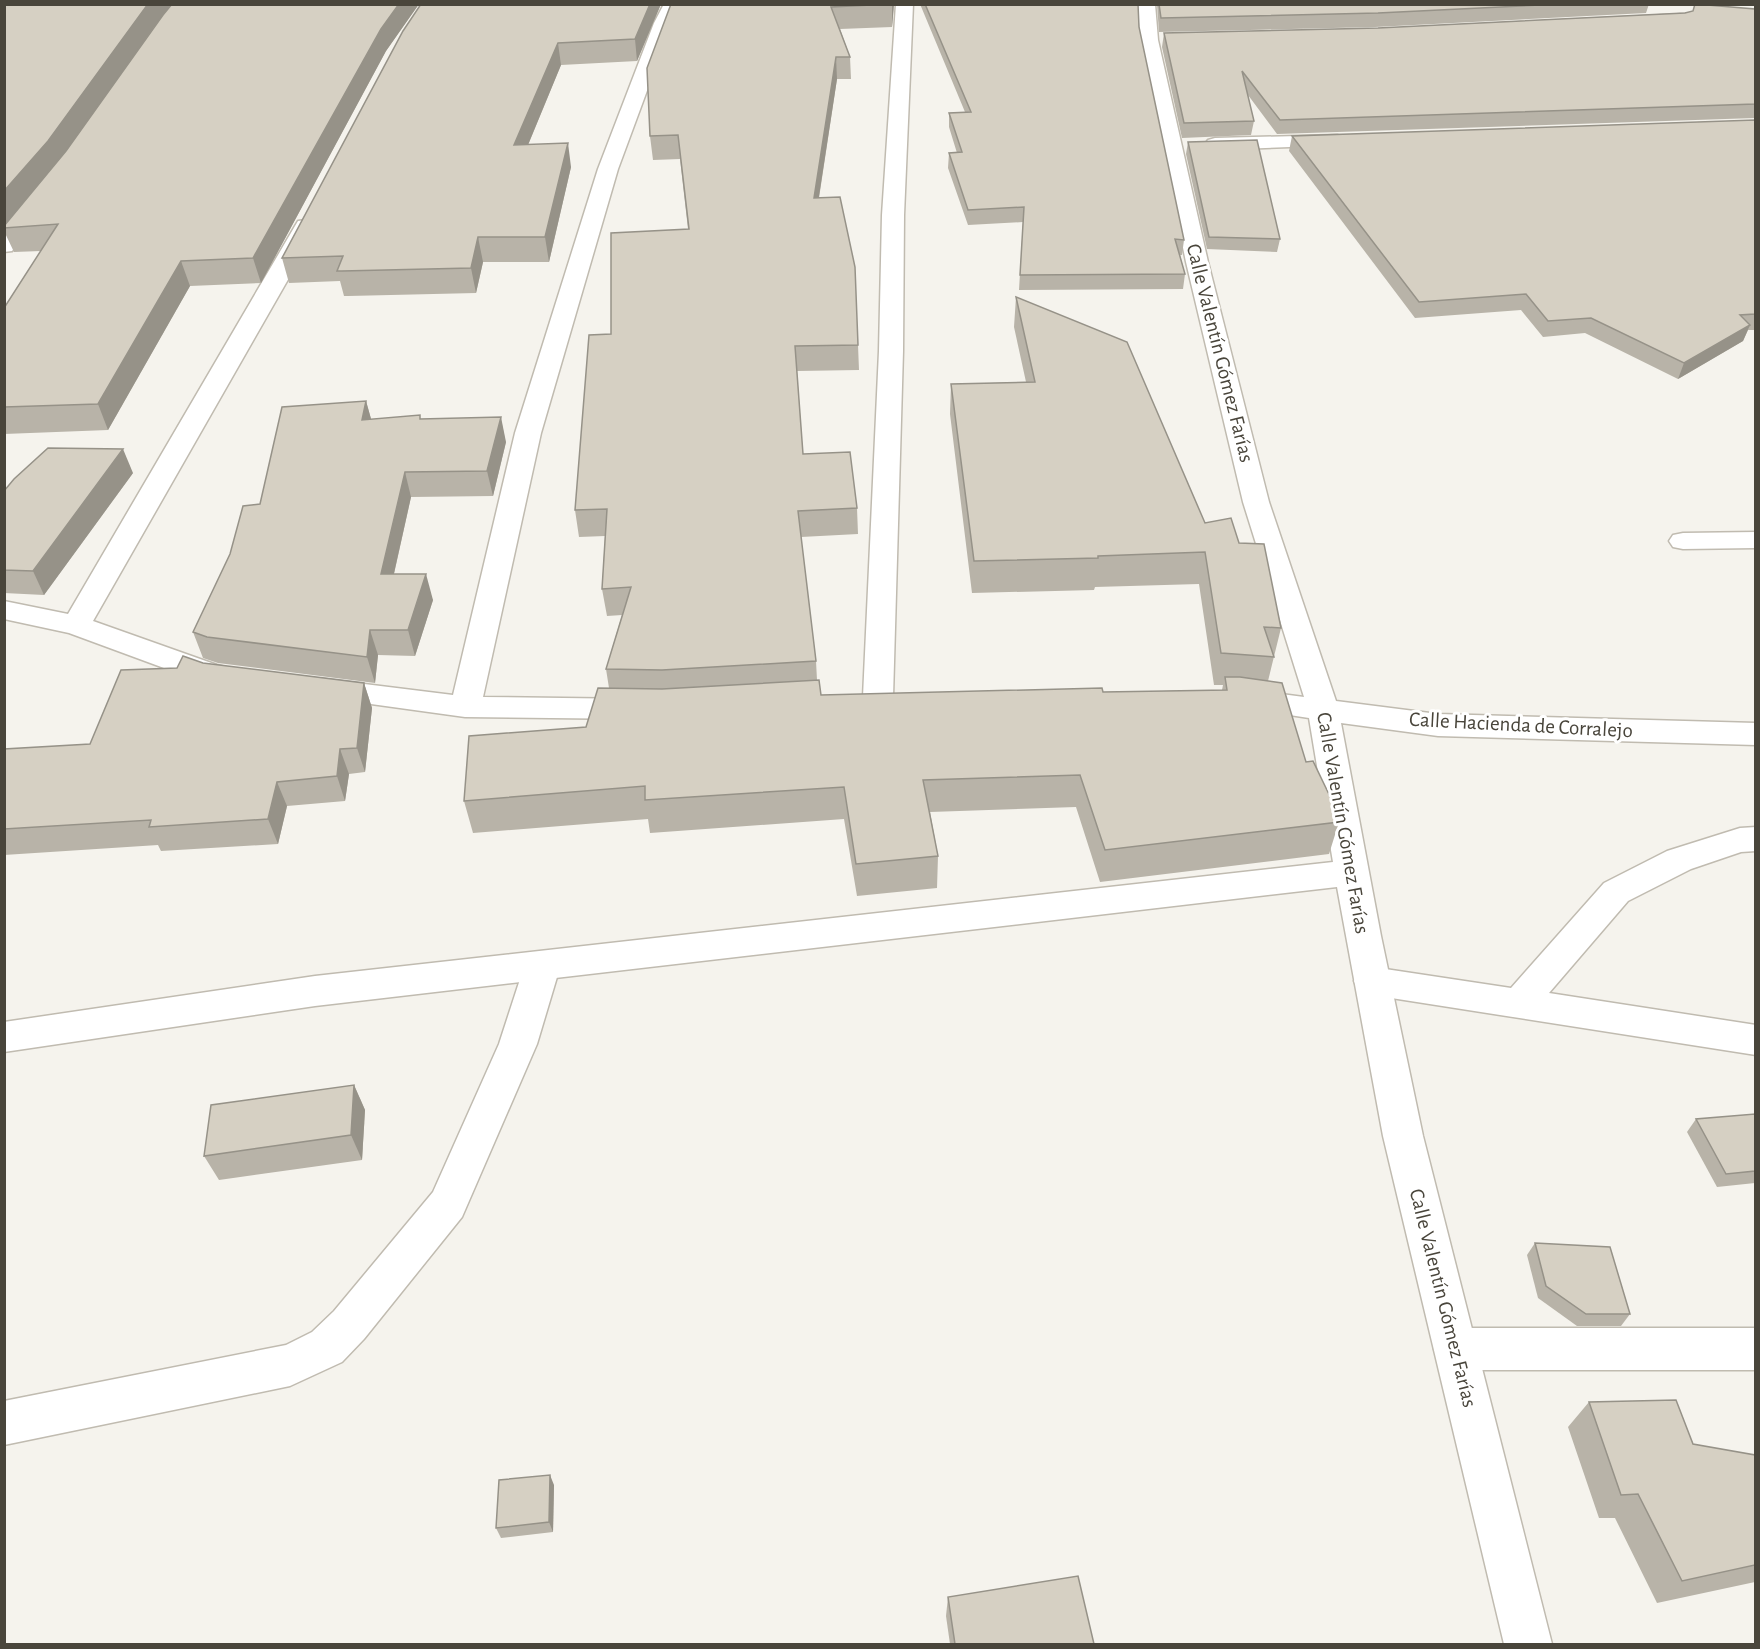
<svg xmlns="http://www.w3.org/2000/svg" width="1760" height="1649" font-family="'Alegreya Sans',sans-serif">
<style>
.lines{fill:none;stroke-linecap:round;stroke-linejoin:round}
.service-casing{stroke:#c0bbb0;stroke-width:3}
.minor-casing{stroke:#c0bbb0;stroke-width:3}
.service{fill:#fff;fill-rule:evenodd}
.minor{fill:#fff;fill-rule:evenodd}
.wall{fill:#b8b3a8;fill-rule:evenodd}
.shaded-wall{fill:#969288}
.building{fill:#d6d0c3;stroke:#969288;stroke-width:1.5}
.labels{text-anchor:middle;dominant-baseline:central;stroke-width:6;stroke-linejoin:round;paint-order:stroke}
.street-label{font-size:21px;fill:#49453b;stroke:#fff}
</style>
<rect width="100%" height="100%" fill="#f5f3ed"/>
<g class="lines">
<g class="service-casing">
<g id="service">
<polygon points="1756,532 1756,548 1683,549 1673,547 1669,541 1673,535 1683,533"/>
<polygon points="1756,827 1756,851 1741,852 1691,869 1628,901 1549,993 1756,1025 1756,1055 1372,995 1359,991 1354,981 1359,971 1372,967 1511,988 1604,883 1667,851 1740,828"/>
<polygon points="542,953 555,957 560,967 537,1044 462,1217 364,1339 342,1362 290,1386 4,1445 4,1401 286,1345 312,1332 334,1311 433,1192 499,1044 524,967 529,957"/>
<polygon points="1456,1328 1756,1328 1756,1370 1456,1370 1441,1364 1434,1349 1441,1334"/>
</g>
</g>
<g class="minor-casing">
<g id="minor">
<polygon points="664,4 681,4 672,23 618,169 541,433 483,697 637,699 648,702 652,709 648,716 637,719 465,717 313,696 309,689 313,682 324,679 453,695 515,433 598,169 654,23"/>
<polygon points="896,4 913,4 904,215 903,351 893,697 889,704 878,707 867,704 863,697 879,351 882,215"/>
<polygon points="1138,4 1155,4 1158,40 1208,262 1269,502 1336,701 1438,714 1756,723 1756,745 1438,736 1341,723 1381,936 1423,1136 1552,1644 1504,1644 1383,1136 1337,887 315,1006 4,1052 4,1022 315,976 1333,862 1309,718 1232,706 1228,699 1232,692 1243,689 1304,697 1243,502 1186,262 1140,40"/>
<polygon points="1337,135 1344,137 1347,141 1344,145 1215,150 1208,148 1205,144 1208,140 1215,138"/>
<polygon points="37,199 44,201 47,205 12,251 4,252 4,231 30,201"/>
<polygon points="306,220 314,221 317,226 294,269 93,621 217,665 233,669 237,676 233,683 222,686 202,682 69,633 4,619 4,601 68,614 295,226 298,221"/>
</g>
</g>
<use href="#service" class="service"/>
<use href="#minor" class="minor"/>
</g>
<g class="wall">
<path d="M4 4H419L386 51 261 283 190 286 108 430 4 434V308L41 251 14 252 4 231ZM159 21 111 88 154 27Z"/>
<polygon points="421,4 661,4 637,61 561,65 528,145 571,167 549,262 483,262 476,293 348,296 344,296 340,281 289,283 282,258"/>
<polygon points="671,4 894,4 892,27 840,29 850,57 851,79 837,79 819,198 858,345 859,370 797,371 803,454 857,508 858,534 801,537 816,661 817,680 821,695 1103,692 1222,690 1223,685 1214,685 1199,584 1095,587 1094,590 972,593 950,414 951,384 1026,382 1014,327 1016,297 1205,523 1239,543 1281,628 1268,681 1306,762 1339,822 1329,854 1100,882 1076,807 930,812 938,856 937,888 857,896 844,819 650,833 648,819 473,833 464,801 586,727 609,688 606,669 622,615 607,616 602,589 605,536 579,537 575,510 611,334 688,229 680,159 653,160 650,136"/>
<polygon points="920,4 1138,4 1139,27 1184,240 1182,255 1180,255 1185,274 1183,289 1019,290 1023,222 968,225 948,168 949,153 957,153 949,127 949,113 965,112"/>
<polygon points="1157,4 1649,4 1646,13 1375,27 1159,32"/>
<polygon points="1755,9 1755,118 1277,134 1248,95 1254,121 1251,135 1182,138 1162,47 1164,33 1378,28"/>
<polygon points="1755,120 1755,330 1748,330 1743,341 1678,379 1585,333 1543,337 1521,310 1415,318 1289,151 1292,136"/>
<polygon points="1188,142 1280,239 1277,252 1207,249 1186,154"/>
<polygon points="366,401 371,419 421,419 506,442 493,496 411,497 394,574 433,600 415,656 378,655 375,683 218,663 203,658 193,632 260,504"/>
<polygon points="133,473 44,595 4,593 4,491"/>
<polygon points="203,663 364,683 372,708 365,772 349,774 345,801 287,806 278,844 161,851 158,845 4,855 4,749 90,744 177,668"/>
<polygon points="354,1085 365,1110 362,1160 219,1180 204,1156"/>
<polygon points="1755,1114 1755,1183 1717,1187 1687,1132 1696,1119"/>
<polygon points="1535,1243 1630,1314 1621,1326 1577,1326 1538,1298 1527,1255"/>
<polygon points="1589,1402 1693,1444 1755,1455 1755,1582 1657,1603 1615,1518 1599,1518 1568,1427"/>
<polygon points="554,1485 553,1532 501,1538 496,1528"/>
<polygon points="948,1597 1094,1644 950,1644 946,1616"/>
</g>
<g class="shaded-wall">
<polygon points="148,4 173,4 154,27 57,165 4,227 4,191"/>
<polygon points="399,4 419,4 386,51 261,283 253,258 381,29"/>
<polygon points="650,4 661,4 637,61 635,39"/>
<polygon points="892,4 894,4 892,27"/>
<polygon points="558,43 561,65 518,169 514,145"/>
<polygon points="836,57 837,79 815,222 814,198"/>
<polygon points="568,143 571,167 549,262 545,237"/>
<polygon points="478,237 483,262 476,293 471,268"/>
<polygon points="181,261 190,286 108,430 98,404"/>
<polygon points="1750,325 1743,341 1678,379 1684,363"/>
<polygon points="366,401 373,426 362,420"/>
<polygon points="501,417 506,442 493,496 487,471"/>
<polygon points="123,449 133,473 44,595 33,571"/>
<polygon points="405,472 411,497 388,600 381,574"/>
<polygon points="426,574 433,600 415,656 408,630"/>
<polygon points="370,630 378,655 375,683 367,657"/>
<polygon points="364,683 372,708 365,772 357,748"/>
<polygon points="340,749 349,774 345,801 337,776"/>
<polygon points="277,782 287,806 278,844 268,819"/>
<polygon points="354,1085 365,1110 362,1160 351,1135"/>
<polygon points="550,1475 554,1485 553,1532 549,1522"/>
</g>
<g class="building">
<polygon points="4,4 148,4 48,141 4,191"/>
<polygon points="172,4 399,4 381,29 253,258 181,261 98,404 4,407 4,308 58,224 4,228 4,226 66,151 163,15"/>
<polygon points="421,4 650,4 635,39 558,43 514,145 568,143 545,237 478,237 471,268 342,271 337,271 343,256 282,258 403,31"/>
<polygon points="671,4 892,4 831,7 850,57 836,57 814,198 840,197 855,267 858,345 795,346 803,454 850,452 857,508 798,511 816,661 662,670 606,669 631,587 602,589 607,509 575,510 589,335 611,334 611,233 689,229 678,135 650,136 647,68"/>
<polygon points="925,4 1138,4 1139,27 1184,240 1175,239 1185,274 1020,275 1024,207 968,210 949,153 962,152 949,113 971,112"/>
<polygon points="1159,4 1562,4 1378,13 1161,18"/>
<polygon points="1695,4 1755,9 1755,104 1280,120 1242,71 1254,121 1184,123 1164,33 1378,28 1685,13 1693,11"/>
<polygon points="1755,120 1755,314 1740,315 1750,325 1684,363 1591,318 1548,321 1526,294 1419,302 1292,136"/>
<polygon points="1257,140 1280,239 1209,237 1188,142"/>
<polygon points="1016,297 1127,342 1205,523 1231,518 1239,543 1264,544 1281,628 1264,627 1274,657 1221,653 1205,552 1098,556 1098,558 974,561 951,384 1035,382"/>
<polygon points="366,401 362,420 420,415 420,419 501,417 487,471 405,472 381,574 426,574 408,630 370,630 367,657 207,637 193,632 230,554 243,506 260,504 282,407"/>
<polygon points="48,448 123,449 33,571 4,570 4,491 14,479"/>
<polygon points="183,656 203,663 364,683 357,748 340,749 337,776 277,782 268,819 149,827 151,820 4,829 4,749 90,744 121,670 177,668"/>
<polygon points="1225,677 1240,677 1282,683 1306,762 1313,761 1337,811 1339,822 1105,850 1080,775 923,780 938,856 856,864 844,787 645,800 645,786 464,801 469,736 586,727 598,688 662,689 819,680 821,695 1102,688 1103,692 1227,690"/>
<polygon points="354,1085 351,1135 204,1156 211,1105"/>
<polygon points="1755,1114 1755,1171 1726,1174 1696,1119"/>
<polygon points="1535,1243 1610,1247 1630,1314 1586,1314 1546,1286"/>
<polygon points="1676,1400 1693,1444 1755,1455 1755,1565 1682,1581 1638,1494 1621,1495 1589,1402"/>
<polygon points="550,1475 549,1522 496,1528 499,1480"/>
<polygon points="1078,1576 1094,1644 955,1644 948,1597"/>
</g>
<g class="labels">
<g class="street-label">
<text transform="translate(1220 353) rotate(76)">Calle Valentín Gómez Farías</text>
<text transform="translate(1521 725) rotate(3)">Calle Hacienda de Corralejo</text>
<text transform="translate(1343 823) rotate(80)">Calle Valentín Gómez Farías</text>
<text transform="translate(1443 1298) rotate(76)">Calle Valentín Gómez Farías</text>
</g>
</g>
<rect width="1760" height="1649" fill="none" stroke="#49453b" stroke-width="12"/>
</svg>
